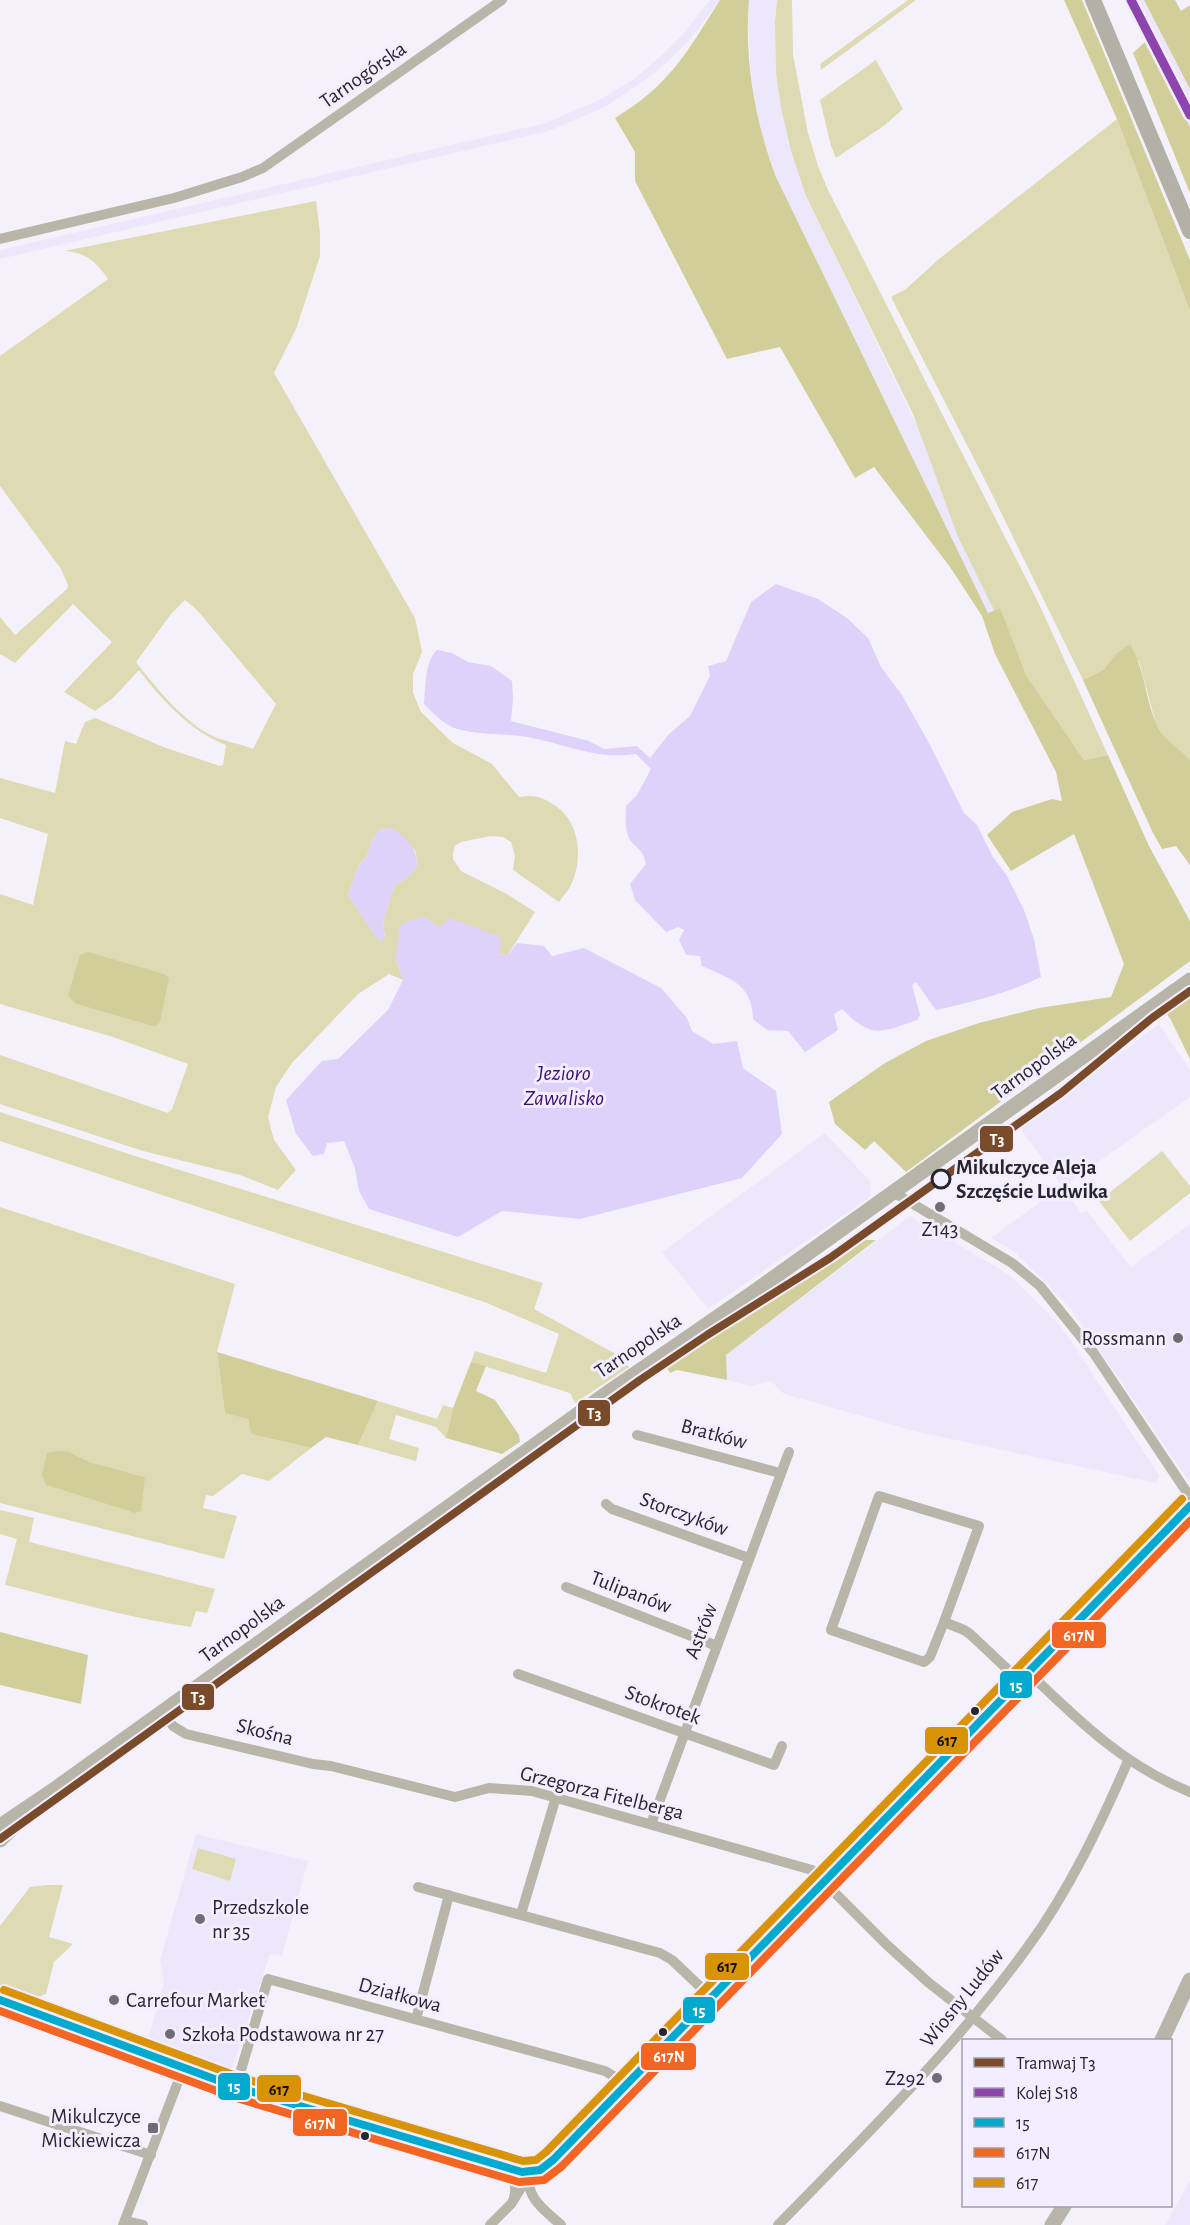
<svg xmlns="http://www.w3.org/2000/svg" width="1190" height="2225" font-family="'Alegreya Sans',sans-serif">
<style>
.built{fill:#ede7fc}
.green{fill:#dedab3;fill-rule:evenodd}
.forest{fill:#d2ce99}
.water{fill:#ded2fa}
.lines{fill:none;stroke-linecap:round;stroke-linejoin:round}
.street{stroke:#b8b6a9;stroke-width:10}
.secondary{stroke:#b7b5a7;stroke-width:15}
.primary{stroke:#b3b1a7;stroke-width:16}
.bus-1-casing{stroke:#f2edff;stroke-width:12}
.bus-2-casing{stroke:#f2edff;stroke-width:12}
.bus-3-casing{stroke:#f2edff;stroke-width:12}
.bus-1{stroke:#00a9ce;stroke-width:8}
.bus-2{stroke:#f26522;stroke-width:8}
.bus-3{stroke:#d89307;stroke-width:8}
.rail-1-casing{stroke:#f2edff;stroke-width:14}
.rail-1{stroke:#8e44ad;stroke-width:9}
.tram-1-casing{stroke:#f2edff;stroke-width:12}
.tram-1{stroke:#7a4b2a;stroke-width:8}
.stop-dot{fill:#f2edff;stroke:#27252d;stroke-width:3}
.poi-dot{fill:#6f6c75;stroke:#f2edff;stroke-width:2}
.bus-dot{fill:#27252d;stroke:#f2edff;stroke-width:2}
.labels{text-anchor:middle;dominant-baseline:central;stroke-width:6;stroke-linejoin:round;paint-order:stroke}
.street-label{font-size:21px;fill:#27252d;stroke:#f2edff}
.stop-label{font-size:21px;font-weight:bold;fill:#27252d;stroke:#f2edff;text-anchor:start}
.poi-label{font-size:21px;fill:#27252d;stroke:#f2edff;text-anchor:end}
.water-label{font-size:22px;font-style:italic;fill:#400f76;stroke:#f2edff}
.line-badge{stroke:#f2edff;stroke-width:2}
.badge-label{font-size:16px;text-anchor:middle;font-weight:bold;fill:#fff}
.pale-badge-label{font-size:16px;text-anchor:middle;font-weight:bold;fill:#111}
</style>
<rect width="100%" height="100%" fill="#f4f1fb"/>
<g class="built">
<polygon points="710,0 720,0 688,42 655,73 605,107 549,131 0,259 0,250 546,123 601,99 634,79 664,53 681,36"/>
<polygon points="749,0 777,0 775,23 776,73 781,108 791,151 806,196 1032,664 1129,857 1188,963 1154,986 1101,858 965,578 911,454 776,177 758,121 752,85 748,28"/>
<polygon points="1126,0 1144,0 1190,89 1190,127"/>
<polygon points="1159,1024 1190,1070 1190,1097 1063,1187 1081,1213 1086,1210 1131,1267 1190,1224 1190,1479 1188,1480 1071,1309 1027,1264 1012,1250 991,1238 1062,1186 1020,1128"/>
<polygon points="825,1133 870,1181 870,1197 708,1309 662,1252"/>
<polygon points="910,1216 1008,1274 1055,1320 1065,1332 1159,1475 1156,1483 914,1431 784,1394 771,1381 751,1386 727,1380 726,1355"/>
<polygon points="196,1834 308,1861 282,1956 270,1954 232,2069 148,2039 164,1983 160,1960"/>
<polygon points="1190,2181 1190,2225 1165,2225 1168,2220"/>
</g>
<g class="green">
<polygon points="777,0 792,0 793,55 808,133 818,166 828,190 1038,602 1108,755 1084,760 1026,675 958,537 913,414 806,196 791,151 781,108 776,73 775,23"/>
<polygon points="908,0 916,0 821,70 820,64"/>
<polygon points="876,60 903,109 885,125 836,158 831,146 820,100"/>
<polygon points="1117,119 1190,311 1190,760 1167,741 1156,724 1139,661 1116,654 1103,670 1083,680 987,484 891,297 906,289 939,259"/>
<path d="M316 201 320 233V256L296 329 274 373 415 618 422 652 413 674V693L421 712 453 743 492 764 519 797C535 794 543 797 557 807 581 824 583 862 570 887 567 892 562 897 559 902L513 870 515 856 511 842 503 837 490 836 461 842 455 846 453 853V859L461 871 507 894 535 912 507 956 439 928 396 959 403 980 389 974 358 994 292 1063 276 1087 268 1117 274 1140 296 1170 278 1190 240 1175 143 1151 0 1104V1055L168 1113 172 1109 188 1064 113 1037 0 1004V894L33 905 48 834 0 818V778L55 793 65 741 76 744 85 722 95 718 166 748 220 766 223 765 226 745C191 732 161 699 139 670L113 698 95 711 64 692 112 642 73 604 15 663 0 654V617L15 635 67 589 68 585 61 569 0 486V356L108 279C96 262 86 252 64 251ZM185 600 197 610 276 704 253 749C241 744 229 742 217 738 186 725 156 688 136 662L171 614ZM391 828 415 850 418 864 410 875 394 887 383 922 385 937 379 941 348 895 359 865 366 858 373 838 379 830ZM88 952 155 1027 76 1004Z"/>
<polygon points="0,1112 135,1156 543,1283 534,1309 623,1358 629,1367 575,1403 570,1393 471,1362 475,1351 546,1373 559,1334 487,1303 0,1141"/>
<polygon points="1162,1151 1190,1186 1190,1193 1130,1241 1099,1201"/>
<path d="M0 1207 235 1284 217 1352 225 1412 248 1419 251 1434 311 1448 269 1481 242 1474 213 1496 206 1495 203 1508 237 1516 224 1559 0 1503ZM69 1452 90 1462 145 1477 134 1513 46 1485Z"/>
<polygon points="378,1401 437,1419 443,1405 453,1408 446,1438 436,1427 396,1415 389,1439 419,1448 416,1461 358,1445"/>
<path d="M0 1510 34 1518 29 1542 215 1589 207 1613 196 1611 191 1627C129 1618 67 1600 5 1585L17 1539 0 1534Z"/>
<polygon points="198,1848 236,1859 230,1881 192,1869"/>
<polygon points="47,1885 63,1885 49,1937 73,1944 54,1962 46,1994 30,2000 0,1988 0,1926 30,1887"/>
</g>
<g class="forest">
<path d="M720 0H749C744 60 755 121 776 177L988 613 1000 608 1026 675 1084 760 1108 755 1149 846 1190 921V961L906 1172 874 1141 865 1150 835 1124 829 1102 885 1063 926 1041 979 1023 1039 1008 1111 997 1124 964 1074 834 1011 871 987 835 1012 812 1052 799 1062 801 1056 772 995 654 982 616 950 567 874 467 855 478 780 347 727 359 635 181V152L615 118C670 85 687 52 720 0Z"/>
<polygon points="1064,0 1082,0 1190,260 1190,311 1117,119"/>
<polygon points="1144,0 1175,0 1181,11 1190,5 1190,89"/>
<polygon points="1147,40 1190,127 1190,193 1133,53"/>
<path d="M1130 644C1145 670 1145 697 1156 723 1163 740 1178 747 1190 760V865L1176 846 1162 849 1152 831 1083 680 1103 670 1116 654Z"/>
<polygon points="88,952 164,974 169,978 160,1022 155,1027 76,1004 68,996 80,955"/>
<polygon points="1190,998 1190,1059 1171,1020 1166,1013"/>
<polygon points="864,1237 867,1240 876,1240 726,1355 727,1380 677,1370 670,1373 667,1368 735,1321 810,1275"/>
<polygon points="217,1352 378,1401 358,1445 326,1437 311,1448 251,1434 248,1419 225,1413"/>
<polygon points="471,1362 486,1366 476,1391 495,1400 519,1435 520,1442 502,1454 446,1438 453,1408"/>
<polygon points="58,1451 69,1452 90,1462 145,1477 141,1511 134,1513 46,1485 42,1475 47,1453"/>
<polygon points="0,1632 88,1655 81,1704 0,1685"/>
</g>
<g class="water">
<path d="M776 584 818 599 847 618 868 638 881 667 902 695 930 745 964 813 977 825 993 857 1007 876 1024 910 1034 939 1041 977C1008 993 972 1002 936 1010L916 982 912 985 920 1015 917 1020C879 1033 872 1039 842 1009L834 1014 838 1030 805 1052 788 1031 767 1030 753 1019C752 984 731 979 702 966L700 956 686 955 679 940 684 930 678 927 666 932 635 900 630 884 646 864C643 849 638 850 630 840 624 830 626 817 626 806L637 795 651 769 636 754C594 760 567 744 527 737 504 733 479 735 457 729 444 725 434 714 424 704 426 687 424 663 437 650L452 653 468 662 491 666 512 681 513 699 511 721 589 741 604 749 637 746 650 758 669 734 690 716 710 676 708 666 726 661 751 602Z"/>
<path d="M391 828C408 839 414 844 418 864L410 875 394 887 383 922 385 938 379 942 348 895 359 865 366 858 373 838 379 830Z"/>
<polygon points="423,916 439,927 450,918 501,937 499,953 507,956 517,943 544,946 552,956 584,948 661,988 687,1018 692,1031 713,1044 737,1041 743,1068 776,1091 782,1134 742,1178 580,1219 502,1211 458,1237 369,1209 359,1191 355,1168 344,1141 327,1143 324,1154 313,1156 296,1134 286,1100 322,1061 338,1059 388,1010 403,980 396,959 399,929 403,923"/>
</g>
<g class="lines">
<g class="street">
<polyline points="0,239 174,198 242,177 263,168 502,0"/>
<polyline points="893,1192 1012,1263 1040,1286 1093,1352 1190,1497"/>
<polyline points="637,1435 780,1473"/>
<polyline points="606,1504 612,1509 749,1558"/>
<polyline points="566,1587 717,1646"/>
<polyline points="944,1622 979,1526 879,1496 831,1630 924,1662 930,1657 944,1622 964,1630 970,1634 1019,1680"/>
<path d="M1028 1672C1078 1720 1123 1765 1190 1792"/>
<polyline points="518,1674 774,1765 782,1746"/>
<polyline points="162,1712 173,1726 186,1734 313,1764 331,1766 455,1797 489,1788 532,1791 812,1870 887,1945 929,1983 1002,2040"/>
<polyline points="651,1824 789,1452"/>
<polyline points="418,1887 660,1953 672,1960 711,1997"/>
<polyline points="521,1914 556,1797"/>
<polyline points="416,2019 449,1895"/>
<polyline points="236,2087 268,1979 605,2071 615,2077 625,2087"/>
<polyline points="0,2106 151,2155"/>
<path d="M502 2168C512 2175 518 2185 514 2198"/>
<path d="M530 2176C525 2198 546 2211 561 2225"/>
<polyline points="125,2221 143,2225"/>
<polyline points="123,2225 183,2069"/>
<polyline points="490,2225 511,2204 531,2172"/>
<path d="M778 2225C865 2136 954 2049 1027 1948 1069 1891 1100 1825 1128 1761"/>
</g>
<g class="secondary">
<polyline points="0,1826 52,1791 610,1391 751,1294 1190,980"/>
<polyline points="0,1840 19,1822"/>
<polyline points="0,2000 236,2087 522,2172 540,2170 553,2160 1190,1506"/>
<polyline points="1162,2040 1190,1980"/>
<polyline points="1052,2225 1064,2206"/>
</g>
<polyline class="primary" points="1093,0 1190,231"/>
<g class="bus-1-casing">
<polyline id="bus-1" points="0,2000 236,2087 522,2172 540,2170 553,2160 1190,1506"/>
</g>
<g class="bus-2-casing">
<polyline id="bus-2" points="0,2011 233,2097 519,2182 544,2180 561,2167 1190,1521"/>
</g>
<g class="bus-3-casing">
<polyline id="bus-3" points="4,1990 239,2077 523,2161 536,2160 546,2152 1182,1499"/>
</g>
<use href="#bus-1" class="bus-1"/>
<use href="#bus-2" class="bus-2"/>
<use href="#bus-3" class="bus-3"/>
<g class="rail-1-casing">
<polyline id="rail-1" points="1131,0 1190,115"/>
</g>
<use href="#rail-1" class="rail-1"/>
<g class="tram-1-casing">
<polyline id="tram-1" points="0,1839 640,1380 707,1335 830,1258 1061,1093 1152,1018 1190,991"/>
</g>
<use href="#tram-1" class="tram-1"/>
</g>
<circle class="stop-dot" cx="941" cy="1179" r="9"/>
<g class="poi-dot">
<circle cx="940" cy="1207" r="6"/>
<circle cx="1178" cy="1338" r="6"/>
<circle cx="200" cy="1919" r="6"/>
<circle cx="114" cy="2000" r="6"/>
<circle cx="170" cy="2034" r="6"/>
<circle cx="937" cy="2078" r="6"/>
<rect x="147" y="2122" width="12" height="12" rx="3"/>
</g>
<g class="bus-dot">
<circle cx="975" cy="1711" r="5"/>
<circle cx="663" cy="2032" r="5"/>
<circle cx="365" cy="2136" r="5"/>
</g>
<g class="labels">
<g class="street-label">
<text transform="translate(363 75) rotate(-35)">Tarnogórska</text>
<text transform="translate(1034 1066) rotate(-36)">Tarnopolska</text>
<text transform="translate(638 1346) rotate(-34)">Tarnopolska</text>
<text transform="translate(714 1434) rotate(15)">Bratków</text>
<text transform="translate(684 1514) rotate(20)">Storczyków</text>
<text transform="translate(631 1592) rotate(21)">Tulipanów</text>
<text transform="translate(242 1629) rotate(-36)">Tarnopolska</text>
<text transform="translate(701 1631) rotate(-69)">Astrów</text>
<text transform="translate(663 1705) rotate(20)">Stokrotek</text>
<text transform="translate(265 1732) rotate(14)">Skośna</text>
<text transform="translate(602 1793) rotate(14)">Grzegorza Fitelberga</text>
<text transform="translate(400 1995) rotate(15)">Działkowa</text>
<text transform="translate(962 1998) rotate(-51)">Wiosny Ludów</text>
</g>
<g class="stop-label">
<text x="956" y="1167">Mikulczyce Aleja<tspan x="956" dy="24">Szczęście Ludwika</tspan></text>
</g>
<g class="poi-label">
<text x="940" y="1229" text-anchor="middle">Z143</text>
<text x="1166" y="1338">Rossmann</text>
<text x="212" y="1907" text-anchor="start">Przedszkole<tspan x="212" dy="24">nr 35</tspan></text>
<text x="126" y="2000" text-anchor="start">Carrefour Market</text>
<text x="182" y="2034" text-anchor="start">Szkoła Podstawowa nr 27</text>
<text x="925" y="2078">Z292</text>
<text x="141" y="2116">Mikulczyce<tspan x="141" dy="24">Mickiewicza</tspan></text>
</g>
<g class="water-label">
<text x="564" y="1073">Jezioro<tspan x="564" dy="25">Zawalisko</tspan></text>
</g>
</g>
<g class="line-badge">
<rect x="979" y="1125" width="35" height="28" rx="6" fill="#7a4b2a"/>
<rect x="577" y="1399" width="34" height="28" rx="6" fill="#7a4b2a"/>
<rect x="1051" y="1621" width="56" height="28" rx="6" fill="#f26522"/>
<rect x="999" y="1670" width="34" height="29" rx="6" fill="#00a9ce"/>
<rect x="181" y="1683" width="34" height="28" rx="6" fill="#7a4b2a"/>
<rect x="924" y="1726" width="45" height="29" rx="6" fill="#d89307"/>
<rect x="704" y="1952" width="46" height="29" rx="6" fill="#d89307"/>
<rect x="682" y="1996" width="34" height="28" rx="6" fill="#00a9ce"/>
<rect x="640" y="2042" width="57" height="29" rx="6" fill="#f26522"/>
<rect x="217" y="2072" width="34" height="29" rx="6" fill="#00a9ce"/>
<rect x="256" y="2074" width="46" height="29" rx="6" fill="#d89307"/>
<rect x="292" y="2108" width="56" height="29" rx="6" fill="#f26522"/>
</g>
<g class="badge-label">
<text x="997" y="1145">T3</text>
<text x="594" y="1419">T3</text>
<text x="1079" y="1641">617N</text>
<text x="1016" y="1691">15</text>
<text x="198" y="1703">T3</text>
<text x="699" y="2016">15</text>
<text x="669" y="2062">617N</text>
<text x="234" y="2092">15</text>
<text x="320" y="2129">617N</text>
</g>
<g class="pale-badge-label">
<text x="947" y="1746">617</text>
<text x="727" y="1972">617</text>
<text x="279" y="2095">617</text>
</g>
<rect x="962" y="2039" width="210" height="168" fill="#f2edff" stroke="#a19dab" stroke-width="1.5"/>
<rect x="974" y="2058" width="30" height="9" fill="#7a4b2a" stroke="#a19dab" stroke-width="1.5"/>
<text x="1016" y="2069" font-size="18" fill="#27252d">Tramwaj T3</text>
<rect x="974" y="2088" width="30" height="9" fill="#8e44ad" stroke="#a19dab" stroke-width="1.5"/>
<text x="1016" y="2099" font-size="18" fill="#27252d">Kolej S18</text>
<rect x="974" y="2118" width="30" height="9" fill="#00a9ce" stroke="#a19dab" stroke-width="1.5"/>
<text x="1016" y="2129" font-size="18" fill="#27252d">15</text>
<rect x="974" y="2148" width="30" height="9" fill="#f26522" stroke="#a19dab" stroke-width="1.5"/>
<text x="1016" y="2159" font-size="18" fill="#27252d">617N</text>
<rect x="974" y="2178" width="30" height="9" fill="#d89307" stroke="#a19dab" stroke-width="1.5"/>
<text x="1016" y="2189" font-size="18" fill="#27252d">617</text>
</svg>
